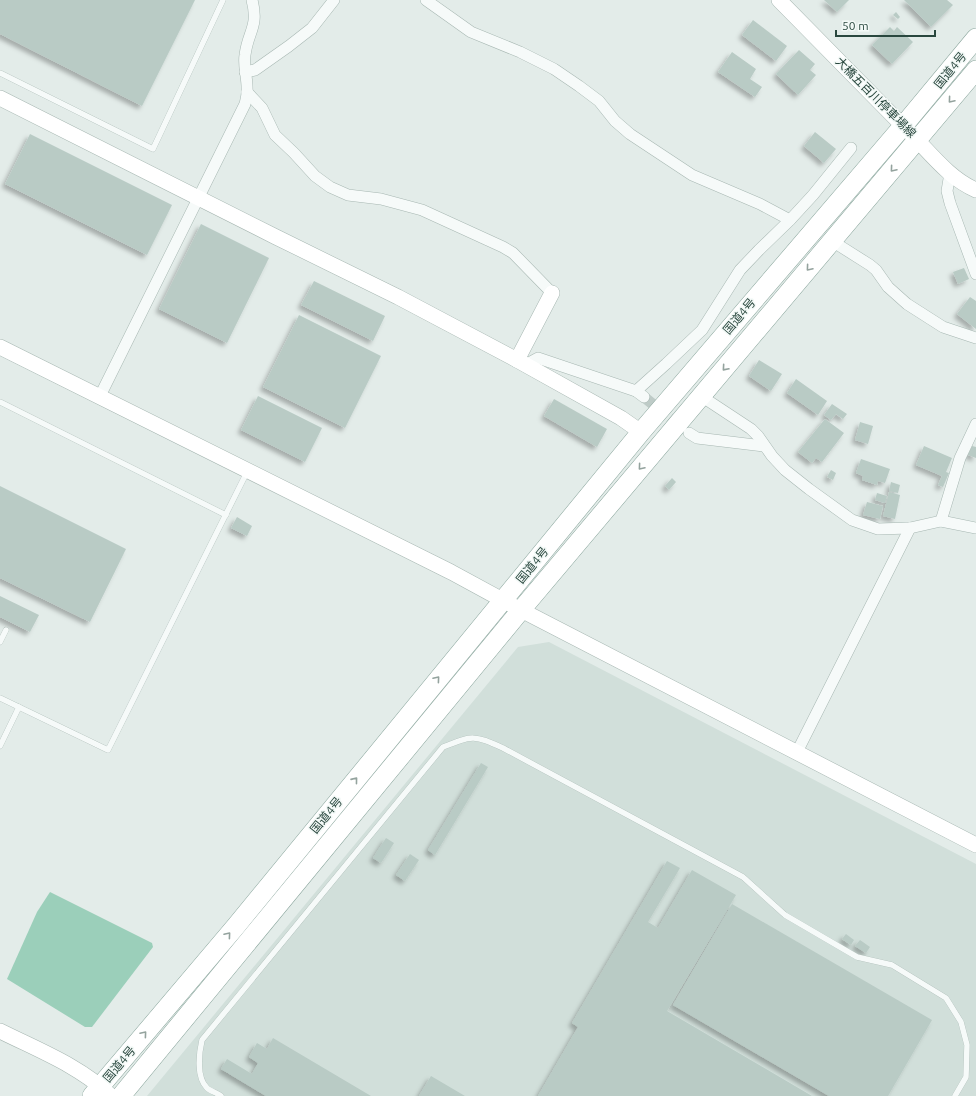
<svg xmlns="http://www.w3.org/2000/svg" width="976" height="1096" font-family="Ubuntu,'Noto Sans JP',sans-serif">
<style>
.built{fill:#d1dfda}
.water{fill:#9bcfba}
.building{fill:#b9cbc5;filter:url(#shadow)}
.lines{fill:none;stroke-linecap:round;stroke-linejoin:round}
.street-tunnel{stroke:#becbc7;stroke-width:11;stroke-dasharray:11 5.5;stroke-linecap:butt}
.lane-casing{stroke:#a7b7b2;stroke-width:6}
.street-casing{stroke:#a7b7b2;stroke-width:12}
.secondary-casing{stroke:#a7b7b2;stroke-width:16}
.highway-casing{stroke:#89a59c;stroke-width:20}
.lane{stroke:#f6faf9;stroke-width:5.5}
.street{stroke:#f6faf9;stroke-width:11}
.secondary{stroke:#fff;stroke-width:15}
.highway{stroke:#fff;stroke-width:19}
.oneway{stroke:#94a39e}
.labels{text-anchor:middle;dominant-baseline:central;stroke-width:3;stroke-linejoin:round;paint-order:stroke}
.street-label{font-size:12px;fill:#29473e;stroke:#f3f9f7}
</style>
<defs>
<filter id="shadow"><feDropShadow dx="-3.5" dy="3.5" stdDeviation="2" flood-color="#0004"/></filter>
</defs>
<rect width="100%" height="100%" fill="#e3ece9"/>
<polygon class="built" points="549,642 976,864 976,1096 147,1096 518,647"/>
<polygon class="water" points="50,892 152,943 153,947 92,1027 85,1027 7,979 37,912"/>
<g class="building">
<polygon points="0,0 195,0 142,106 0,34"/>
<polygon points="824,0 849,0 837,12"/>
<polygon points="904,0 947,0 953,5 931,27"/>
<polygon points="896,12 900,17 898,19 893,15"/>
<polygon points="753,20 787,46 776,61 742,35"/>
<polygon points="890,27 894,31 897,27 913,42 892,64 872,45"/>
<polygon points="799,50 815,64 810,70 816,75 798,95 776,74"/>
<polygon points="732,52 756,69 750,79 762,87 755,97 718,72"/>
<polygon points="815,132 836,149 824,163 804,146"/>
<polygon points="30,134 172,205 147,255 5,184"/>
<polygon points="201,224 269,258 227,343 159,309"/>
<polygon points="964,268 969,279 958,284 953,272"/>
<polygon points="314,281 385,316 373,341 301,305"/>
<polygon points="970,297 976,301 976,329 957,314"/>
<polygon points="299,315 381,356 345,428 263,387"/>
<polygon points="759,360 782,374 771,391 749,376"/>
<polygon points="796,379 827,401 818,415 787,393"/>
<polygon points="258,396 322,428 305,462 241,430"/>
<polygon points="554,399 607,429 597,447 544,416"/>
<polygon points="832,404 847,414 843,419 836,414 831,420 824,415"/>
<polygon points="825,419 844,433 822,462 816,458 812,463 798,452"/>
<polygon points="860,422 873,426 868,444 855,440"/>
<polygon points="924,446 952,458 946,472 949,473 943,487 938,485 942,476 916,465"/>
<polygon points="972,446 976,447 976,458 968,455"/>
<polygon points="861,459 890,469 885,483 878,481 877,485 862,480 863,476 856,473"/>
<polygon points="831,470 836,473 833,480 827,477"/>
<polygon points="672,478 676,482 669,490 665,486"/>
<polygon points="891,482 900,485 898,493 889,491"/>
<polygon points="0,486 126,549 90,622 0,578"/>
<polygon points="889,492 900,495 895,519 883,516"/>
<polygon points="877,493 887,496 885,503 875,500"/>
<polygon points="867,502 883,506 880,519 863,515"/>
<polygon points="237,517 252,526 247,536 231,528"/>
<polygon points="0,596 39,615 30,632 0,617"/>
<polygon points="481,763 488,767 435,855 428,850"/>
<polygon points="386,838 394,843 381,863 373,858"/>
<polygon points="410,854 419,860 405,881 396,875"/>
<polygon points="667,861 680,868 648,922 658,928 692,870 736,895 667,1011 812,1096 538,1096 578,1027 572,1023"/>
<polygon points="732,904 932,1020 888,1096 829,1096 673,1005"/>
<polygon points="846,934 854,940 851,945 842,939"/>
<polygon points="860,940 870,947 866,953 855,946"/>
<polygon points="273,1038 371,1096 266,1096 221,1069 227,1059 252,1074 258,1063 249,1057 257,1043 267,1049"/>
<polygon points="431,1076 465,1096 419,1096"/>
</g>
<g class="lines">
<polyline class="street-tunnel" points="644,397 681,427"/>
<g class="lane-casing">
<g id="lane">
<polyline points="0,73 153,149 223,0"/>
<polyline points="0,402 226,515"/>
<polyline points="0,642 6,630"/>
<polyline points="0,698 108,750 247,472"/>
<polyline points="0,746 19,707"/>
<path d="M221 1096C217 1093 210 1091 207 1088 196 1077 199 1053 202 1040L443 747C473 735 474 735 503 748L743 877 785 915 857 957 892 965 946 998 961 1022 967 1045 966 1077 955 1096"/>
</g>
</g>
<g class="street-casing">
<g id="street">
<polyline points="426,0 471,32 520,52 554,69 579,86 599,101 615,121 630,134 692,175 760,204 790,220"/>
<polyline points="245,72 255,70 289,46 312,28 334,0"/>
<polyline points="247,92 262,108 275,135 294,153 315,176 330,187 348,195 381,199 422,210 503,247 513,253 552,293"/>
<polyline points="950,173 947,191 950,203 976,274"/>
<polyline points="832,241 870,265 876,270 888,287 907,304 943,327 976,338"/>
<polyline points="525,365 538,358 636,391 666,364 702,330 740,270 759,250 790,220 813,195 851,148"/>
<polyline points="636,391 644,397"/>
<path d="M100 396 245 104C246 100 247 96 247 92 248 79 243 67 245 55 248 31 259 27 252 0"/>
<polyline points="701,396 751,429 758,436 772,456 785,470 809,489 852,520 878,529 910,528 941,521 976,528"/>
<polyline points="689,433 697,438 764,446"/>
<polyline points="941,521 960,458 976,424"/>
<polyline points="797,752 910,528"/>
</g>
</g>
<g class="secondary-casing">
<g id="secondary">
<path d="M779 0 903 126C926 147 947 178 976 190"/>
<polyline points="0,98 276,237 398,297 517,360 621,418 641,432"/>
<polyline points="0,347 451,572 521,610 976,845"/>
<polyline points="517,360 552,293"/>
<path d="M0 1031C38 1050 80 1066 111 1096"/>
</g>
</g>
<g class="highway-casing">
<g id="highway">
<polyline points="92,1096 236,926 641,432 903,126 976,38"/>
<polyline points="121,1096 521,610 976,70"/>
</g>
</g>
<use href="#lane" class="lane"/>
<use href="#street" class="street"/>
<use href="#secondary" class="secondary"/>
<use href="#highway" class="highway"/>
</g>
<defs><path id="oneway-chevron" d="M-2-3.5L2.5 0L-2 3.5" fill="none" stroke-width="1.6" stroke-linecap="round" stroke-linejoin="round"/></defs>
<g class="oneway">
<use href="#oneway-chevron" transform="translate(951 100) rotate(130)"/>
<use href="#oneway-chevron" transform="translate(893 169) rotate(130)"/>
<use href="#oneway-chevron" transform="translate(809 268) rotate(130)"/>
<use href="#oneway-chevron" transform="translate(725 368) rotate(131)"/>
<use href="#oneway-chevron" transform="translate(641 467) rotate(130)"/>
<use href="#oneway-chevron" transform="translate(437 679) rotate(-50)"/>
<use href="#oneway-chevron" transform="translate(355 780) rotate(-51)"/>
<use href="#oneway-chevron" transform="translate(228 935) rotate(-50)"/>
<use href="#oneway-chevron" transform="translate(144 1034) rotate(-50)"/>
</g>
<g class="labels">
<g class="street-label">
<text transform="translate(950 70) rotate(-51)">国道4号</text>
<text transform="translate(876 97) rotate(45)">大橋五百川停車場線</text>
<text transform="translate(739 316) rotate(-50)">国道4号</text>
<text transform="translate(532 565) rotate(-51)">国道4号</text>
<text transform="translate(326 815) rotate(-51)">国道4号</text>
<text transform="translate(119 1064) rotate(-50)">国道4号</text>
</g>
</g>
<path d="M836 30v6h99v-6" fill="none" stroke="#29473e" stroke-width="2"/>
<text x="842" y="30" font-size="12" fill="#29473e" stroke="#f3f9f7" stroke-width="3" paint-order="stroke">50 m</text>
</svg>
